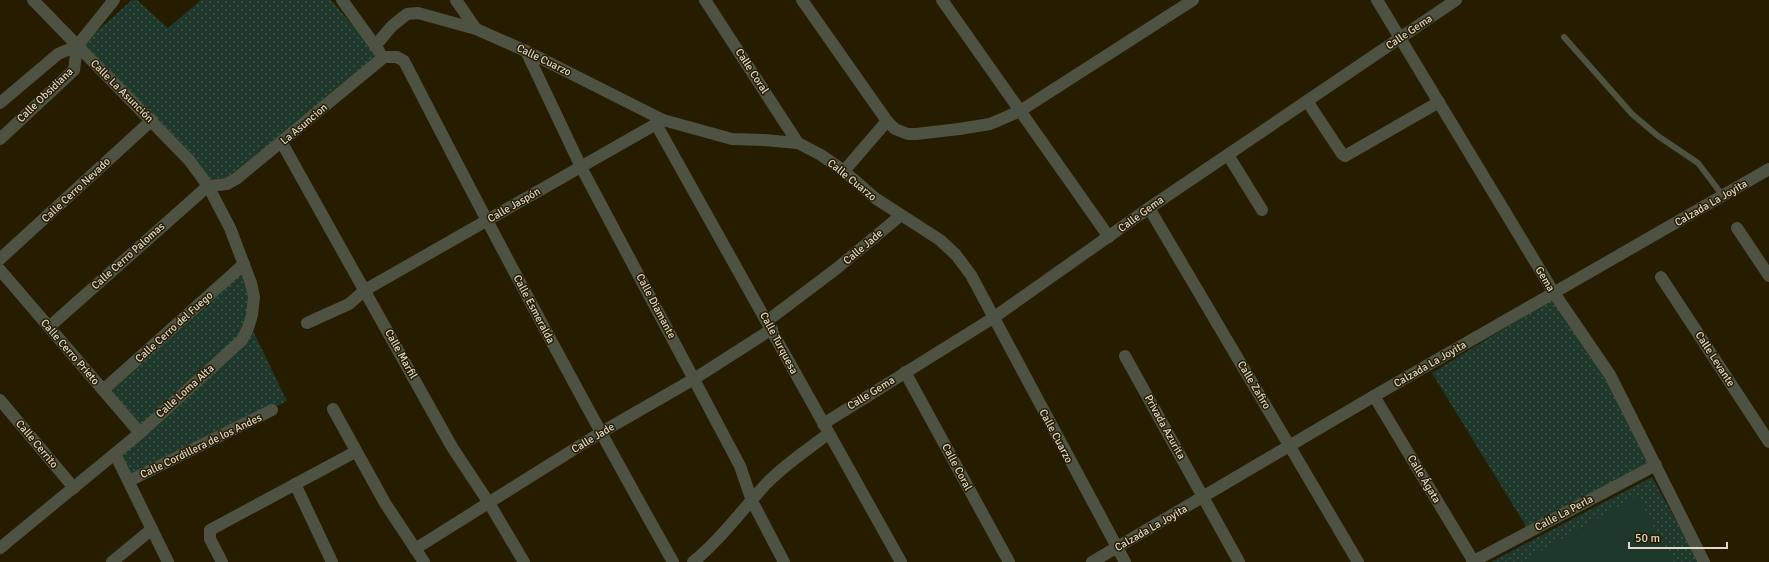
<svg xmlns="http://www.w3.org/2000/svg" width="1769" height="562" font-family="Signika,sans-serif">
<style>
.grass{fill:url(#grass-dots)}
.garden{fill:#1f382c}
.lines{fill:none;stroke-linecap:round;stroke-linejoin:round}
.lane{stroke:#4e5242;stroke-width:6}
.street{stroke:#4e5242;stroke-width:12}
.labels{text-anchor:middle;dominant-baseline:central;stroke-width:3;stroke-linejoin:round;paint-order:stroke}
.street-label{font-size:11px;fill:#dfd9c7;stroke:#261c00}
</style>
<defs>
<pattern id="grass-dots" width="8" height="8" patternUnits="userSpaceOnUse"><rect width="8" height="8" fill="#1f382c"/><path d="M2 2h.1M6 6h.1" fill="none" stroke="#3f5449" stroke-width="1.8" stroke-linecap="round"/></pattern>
</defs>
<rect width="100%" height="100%" fill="#261c00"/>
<g class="grass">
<polygon points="132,0 137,0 168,28 201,0 331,0 378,55 229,178 209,179 84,43"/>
<polygon points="242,270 248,292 248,315 239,337 140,429 109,391"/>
<polygon points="1552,299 1608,378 1650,463 1527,528 1432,373"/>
<polygon points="253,331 287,401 132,476 119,454"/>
<polygon points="1652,477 1699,562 1491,562"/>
</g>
<polygon class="garden" points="1637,496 1673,562 1521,562"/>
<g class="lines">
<polyline class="lane" points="1564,37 1632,114 1658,136 1698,163 1723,196"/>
<g class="street">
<polyline points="342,0 379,51"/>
<polyline points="456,0 476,29"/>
<polyline points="705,0 798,143"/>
<polyline points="802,0 887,121 895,129 908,134 916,134 959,129 990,124 1020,111 1193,0"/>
<polyline points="942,0 1109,237"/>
<polyline points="1377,0 1554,293 1610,375 1704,562"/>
<polyline points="375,46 392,26 407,14 418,13 476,29 526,51 663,120 732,139 764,140 798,143 821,155 844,171 875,198 940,240 956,255 971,275 1125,562"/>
<polyline points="526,51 581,167 740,466 752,501 784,562"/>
<polyline points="1307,101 1342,154 1345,156 1439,102"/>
<polyline points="0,103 58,54 77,46"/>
<polyline points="656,124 901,562"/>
<polyline points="0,139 74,70 77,46 114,0"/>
<polyline points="282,143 452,447 489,503 524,562"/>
<polyline points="1228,155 1262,210"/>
<polyline points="844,171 887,121"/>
<path d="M208 186 227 184 236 179 384 57H397L404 61C491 230 580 397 673 562"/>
<polyline points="1149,208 1358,562"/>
<polyline points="1737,228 1769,276"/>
<polyline points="0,259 152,120"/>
<polyline points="0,270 140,433"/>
<polyline points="1661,277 1769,442"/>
<polyline points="767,321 836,269 900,216"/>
<polyline points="307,323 349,304 365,290 663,120"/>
<polyline points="49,327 208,186"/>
<polyline points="1125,356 1239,562"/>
<polyline points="905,372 1009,562"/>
<polyline points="103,390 244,264"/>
<polyline points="1374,396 1474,562"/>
<polyline points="0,400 74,488"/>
<polyline points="333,409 385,503 424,562"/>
<polyline points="823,424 993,318 1149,208 1456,0"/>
<polyline points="115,454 168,562"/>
<polyline points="129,481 272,410"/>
<polyline points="295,484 332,562"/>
<polyline points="0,548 140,433 242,340 248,328 252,315 254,297 251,283 230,228 208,186 189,160 33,0"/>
<polyline points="415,549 600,433 694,379 772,329"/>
<polyline points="112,562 152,529"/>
<polyline points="222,562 210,539 210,530 355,452"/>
<path d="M693 562C721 539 742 510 766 484 784 465 807 450 828 434"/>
<polyline points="1092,562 1374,396 1769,169"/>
<polyline points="1472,562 1656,465"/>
</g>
</g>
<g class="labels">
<g class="street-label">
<text transform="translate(1409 32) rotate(-34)">Calle Gema</text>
<text transform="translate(544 60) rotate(26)">Calle Cuarzo</text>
<text transform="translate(752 71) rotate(57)">Calle Coral</text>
<text transform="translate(122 91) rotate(45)">Calle La Asunción</text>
<text transform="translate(45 95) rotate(-44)">Calle Obsidiana</text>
<text transform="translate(304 124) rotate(-40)">La Asuncion</text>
<text transform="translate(852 180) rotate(39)">Calle Cuarzo</text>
<text transform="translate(76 190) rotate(-43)">Calle Cerro Nevado</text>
<text transform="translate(1711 203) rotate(-30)">Calzada La Joyita</text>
<text transform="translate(514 205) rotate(-30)">Calle Jaspón</text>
<text transform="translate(1141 214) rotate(-36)">Calle Gema</text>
<text transform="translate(863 247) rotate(-40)">Calle Jade</text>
<text transform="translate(128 256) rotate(-42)">Calle Cerro Palomas</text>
<text transform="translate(1545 279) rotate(59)">Gema</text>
<text transform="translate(656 306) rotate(62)">Calle Diamante</text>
<text transform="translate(534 309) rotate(62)">Calle Esmeralda</text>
<text transform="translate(174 327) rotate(-42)">Calle Cerro del Fuego</text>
<text transform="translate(779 343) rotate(62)">Calle Turquesa</text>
<text transform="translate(70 352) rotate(49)">Calle Cerro Prieto</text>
<text transform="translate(401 354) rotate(61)">Calle Marfil</text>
<text transform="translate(1715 359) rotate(57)">Calle Levante</text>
<text transform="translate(1430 364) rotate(-30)">Calzada La Joyita</text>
<text transform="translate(1254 385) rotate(59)">Calle Zafiro</text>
<text transform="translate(185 391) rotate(-42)">Calle Loma Alta</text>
<text transform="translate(871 393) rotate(-32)">Calle Gema</text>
<text transform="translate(1165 427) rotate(61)">Privada Azurita</text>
<text transform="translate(1056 436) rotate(62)">Calle Cuarzo</text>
<text transform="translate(593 438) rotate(-31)">Calle Jade</text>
<text transform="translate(37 444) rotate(50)">Calle Cerrito</text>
<text transform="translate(201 446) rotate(-26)">Calle Cordillera de los Andes</text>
<text transform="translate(957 467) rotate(62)">Calle Coral</text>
<text transform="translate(1424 479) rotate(59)">Calle Ágata</text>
<text transform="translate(1564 513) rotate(-28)">Calle La Perla</text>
<text transform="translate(1151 528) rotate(-30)">Calzada La Joyita</text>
</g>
</g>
<path d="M1629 542v6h98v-6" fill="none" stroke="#dfd9c7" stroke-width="2"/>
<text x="1635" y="542" font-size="12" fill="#dfd9c7" stroke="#261c00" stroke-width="3" paint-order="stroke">50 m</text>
</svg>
